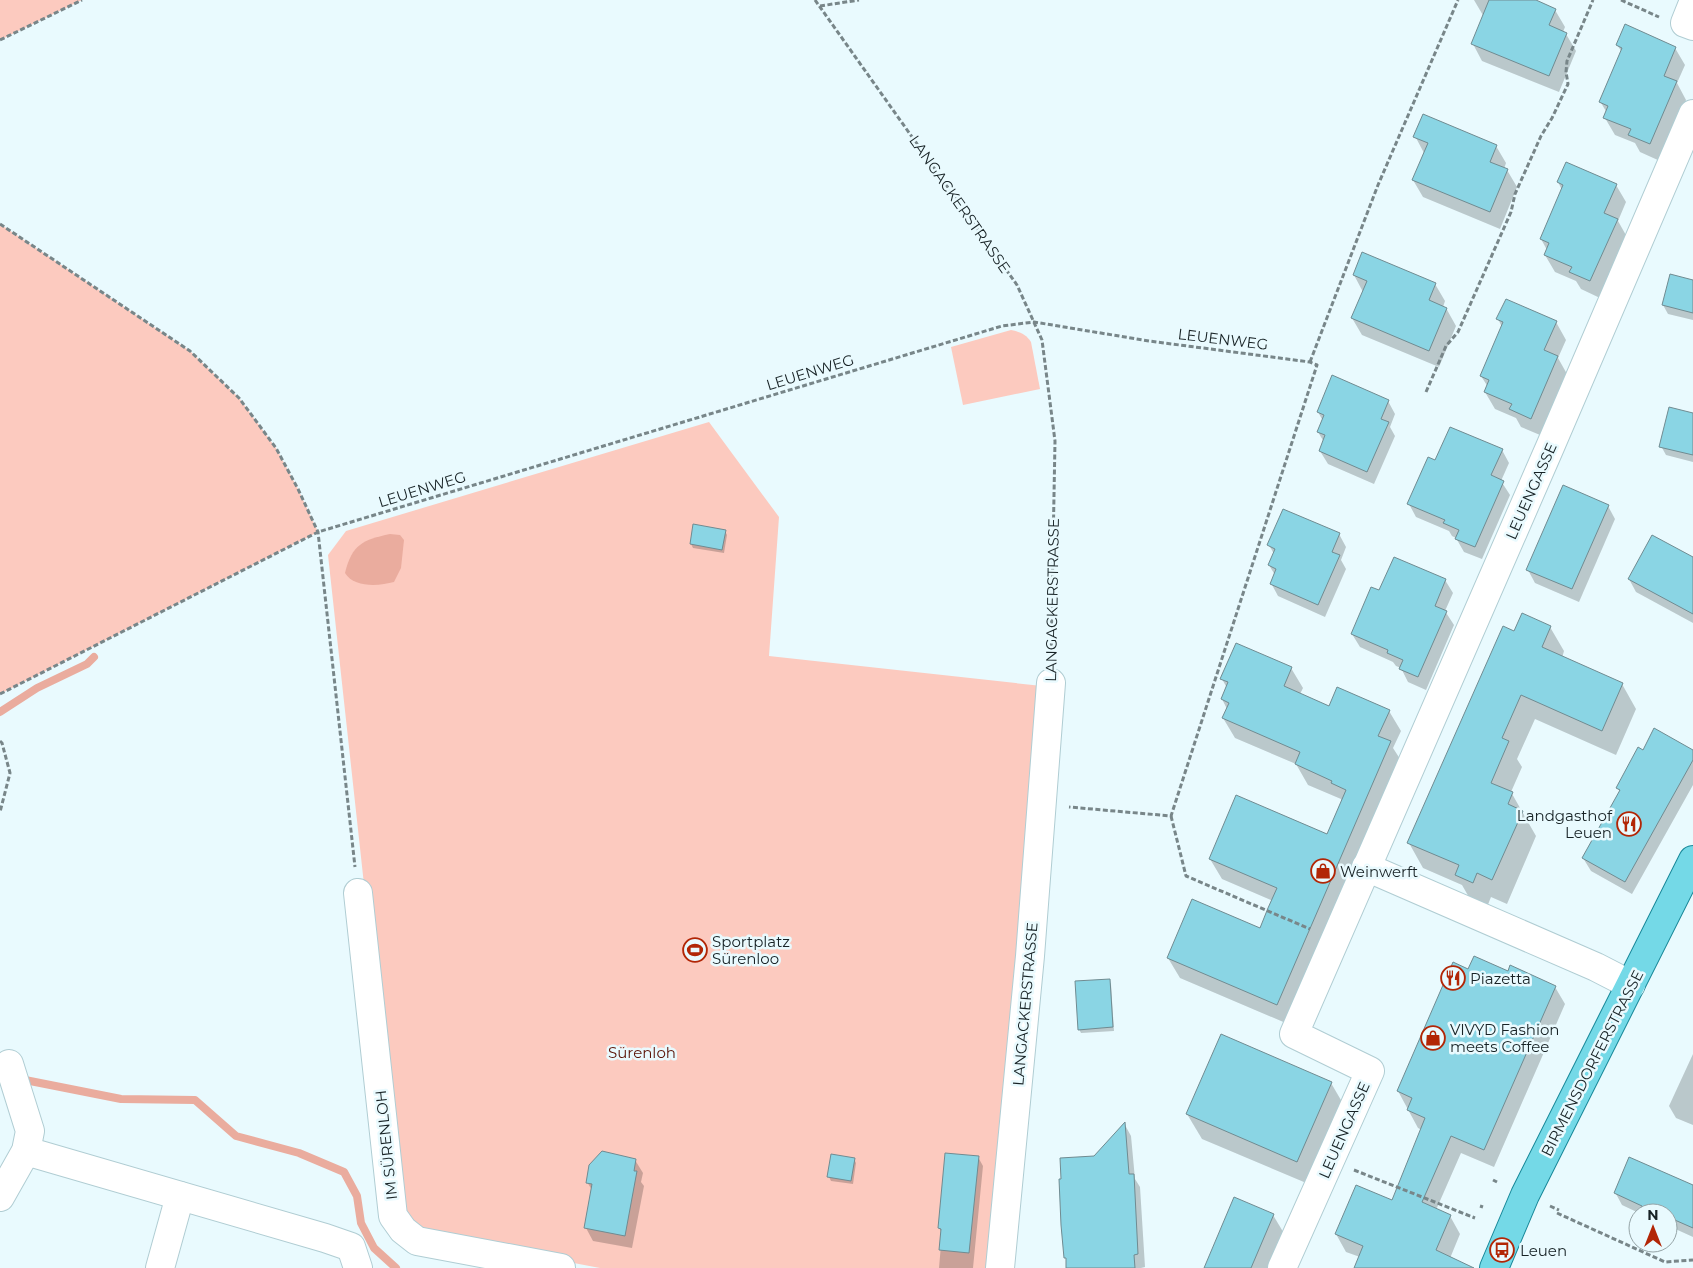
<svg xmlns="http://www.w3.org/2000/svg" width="1693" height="1268" font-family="Montserrat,sans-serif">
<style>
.green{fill:#fccabf}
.water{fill:#eaac9e}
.shadow{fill:#0003}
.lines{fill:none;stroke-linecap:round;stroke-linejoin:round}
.stream{stroke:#eaac9e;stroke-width:8}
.building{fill:#8ad5e4;stroke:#708b91}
.minor-casing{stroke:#b0cdd3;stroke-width:30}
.major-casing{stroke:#188899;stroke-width:30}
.path{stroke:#788689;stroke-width:3;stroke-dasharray:5 2.5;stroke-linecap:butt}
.minor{stroke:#fff;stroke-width:28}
.major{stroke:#74d9e7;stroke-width:28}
.labels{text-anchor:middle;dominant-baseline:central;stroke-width:5;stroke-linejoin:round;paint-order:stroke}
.street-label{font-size:15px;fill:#172225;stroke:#e9fafe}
.poi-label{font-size:15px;fill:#172225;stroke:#e9fafe;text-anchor:start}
.park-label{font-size:15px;fill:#5b1205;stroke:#e9fafe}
</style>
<rect width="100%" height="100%" fill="#e9fafe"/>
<g class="green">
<polygon points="0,0 82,0 0,40"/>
<polygon points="0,224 190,351 239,398 276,448 298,489 318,532 0,694"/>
<path d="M1011 330C1020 332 1026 334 1031 342L1040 389 963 405 951 347Z"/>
<polygon points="709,422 779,517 769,656 1042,686 990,1268 600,1268 417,1233 400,1214 328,555 346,531"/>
</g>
<path class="water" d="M390 534 400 535 404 540 401 568 394 582C379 586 354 588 345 573 352 544 363 540 390 534Z"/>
<g class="shadow">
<polygon points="1474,0 1532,0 1555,10 1565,27 1563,32 1566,34 1576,51 1559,92 1482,61 1473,44 1484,17"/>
<polygon points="1617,45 1675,48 1685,65 1677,83 1686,100 1660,161 1640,152 1635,143 1615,135 1605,118 1607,113 1600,101 1622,52"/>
<polygon points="1415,136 1496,146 1506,163 1504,169 1507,170 1517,187 1500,229 1423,197 1413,180 1424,153"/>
<polygon points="1558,182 1616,185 1626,202 1618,221 1627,237 1600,298 1581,289 1576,281 1555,272 1545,255 1547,250 1541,239 1562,190"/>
<polygon points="1354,275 1435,284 1445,301 1443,307 1446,308 1456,326 1439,367 1362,335 1352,318 1363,292"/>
<polygon points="1693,282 1693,320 1668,314 1663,305"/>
<polygon points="1498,319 1556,322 1566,340 1558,358 1567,374 1540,435 1521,427 1516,418 1495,409 1485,392 1488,387 1481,376 1502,327"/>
<polygon points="1388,401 1395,414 1390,427 1395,436 1374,484 1328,464 1320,451 1324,442 1318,432 1323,421 1318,412"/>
<polygon points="1693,414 1693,462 1666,455 1661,446"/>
<polygon points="1502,450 1509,463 1501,481 1510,495 1482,559 1464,552 1456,538 1452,536 1449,531 1416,517 1409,504 1436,462"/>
<polygon points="1608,506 1615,519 1579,602 1535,583 1528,570"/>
<polygon points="725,531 727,535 724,553 693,548 691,544"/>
<polygon points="1339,534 1346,547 1341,560 1346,569 1325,617 1278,596 1271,583 1275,575 1269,565 1274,554 1269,545"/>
<polygon points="1693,558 1693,623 1636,592 1629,579"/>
<polygon points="1445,580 1453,593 1445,611 1454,625 1426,690 1408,682 1401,668 1396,666 1393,662 1360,647 1352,634 1380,592"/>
<polygon points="1550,627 1564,651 1562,658 1622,684 1636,709 1616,755 1535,719 1517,759 1522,767 1511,792 1536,836 1507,904 1491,897 1487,907 1470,899 1462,885 1423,868 1409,843 1515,633"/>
<polygon points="1291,668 1303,688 1300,694 1330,707 1389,711 1401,731 1393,748 1402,762 1288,1024 1180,978 1168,958 1261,929 1273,901 1222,879 1210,859 1327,836 1342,801 1341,799 1308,785 1296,764 1235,738 1223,718 1227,709 1222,699 1227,688 1222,679"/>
<polygon points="1643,751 1693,751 1693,785 1632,894 1591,871 1583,858 1620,792 1618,788"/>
<polygon points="1469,970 1508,972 1555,987 1565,1004 1494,1167 1461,1153 1436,1210 1450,1216 1460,1234 1446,1268 1355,1268 1360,1257 1346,1252 1336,1234 1393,1202 1422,1130 1418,1128 1398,1091"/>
<polygon points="1109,981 1111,984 1114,1031 1081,1033 1079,1029"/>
<polygon points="1693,1054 1693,1125 1676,1118 1669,1106"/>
<polygon points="1331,1083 1345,1107 1311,1185 1202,1139 1187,1114"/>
<polygon points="1125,1125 1131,1136 1135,1179 1140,1187 1145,1267 1141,1268 1067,1268 1063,1225 1094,1158"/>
<polygon points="978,1157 983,1166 973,1268 939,1268 942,1233 939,1228"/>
<polygon points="854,1159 856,1163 853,1184 831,1181 829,1177"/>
<polygon points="635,1160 643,1173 641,1182 644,1186 632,1248 593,1241 586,1228 592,1190 587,1182"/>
<polygon points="1693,1187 1693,1237 1671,1227 1668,1232 1668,1213 1639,1213 1622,1205 1615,1192"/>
<polygon points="1273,1215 1288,1240 1275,1268 1205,1268"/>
</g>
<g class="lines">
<g class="stream">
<polyline points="0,712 37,688 87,664 94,657"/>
<polyline points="20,1079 121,1099 195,1100 236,1136 299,1153 344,1172 357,1196 361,1223 374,1248 396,1268"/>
</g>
</g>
<g class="building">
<polygon points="1489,0 1536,0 1556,9 1549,25 1567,33 1549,76 1471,44"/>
<polygon points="1625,24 1676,47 1664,76 1677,81 1650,144 1628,135 1631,129 1603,118 1608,106 1599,102 1622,48 1616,45"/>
<polygon points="1423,114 1497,145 1490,162 1508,169 1490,212 1412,180 1428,143 1413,137"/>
<polygon points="1566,162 1617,184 1604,213 1618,219 1590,281 1569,272 1572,267 1544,255 1549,243 1540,239 1563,185 1557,182"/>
<polygon points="1362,252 1436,283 1429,300 1447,308 1429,351 1351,318 1367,281 1353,275"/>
<polygon points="1670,274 1693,280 1693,313 1662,305"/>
<polygon points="1506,299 1557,321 1544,350 1558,356 1531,419 1509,409 1512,404 1484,392 1489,380 1480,376 1503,322 1496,319"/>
<polygon points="1332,375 1389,400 1381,419 1389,422 1367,472 1319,451 1325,435 1317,432 1324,415 1317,412"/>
<polygon points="1669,407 1693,413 1693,455 1659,447"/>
<polygon points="1450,427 1503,449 1491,475 1504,481 1475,547 1455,539 1459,530 1443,523 1445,520 1407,504 1428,457 1435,460"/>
<polygon points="1563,485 1609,505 1572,589 1526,570"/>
<polygon points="1283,509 1340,533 1332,552 1340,555 1318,605 1270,584 1276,569 1268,565 1275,549 1267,545"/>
<polygon points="693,524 726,530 722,550 690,544"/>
<polygon points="1652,535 1693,557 1693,614 1628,579"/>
<polygon points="1394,557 1446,579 1435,606 1447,611 1418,677 1399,669 1403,660 1387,653 1388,650 1351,634 1371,587 1379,590"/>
<polygon points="1522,613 1551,626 1542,647 1623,683 1602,731 1521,695 1502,738 1509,741 1491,783 1513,792 1508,804 1523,811 1492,880 1477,873 1473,883 1455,875 1459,865 1407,843 1503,626 1514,631"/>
<polygon points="1236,643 1292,667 1284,686 1329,706 1337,687 1390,710 1378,736 1391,741 1277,1005 1167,958 1192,899 1260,928 1268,908 1277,888 1209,859 1236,795 1327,834 1346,790 1331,783 1332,781 1295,764 1300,752 1222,718 1229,703 1221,699 1228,682 1220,679"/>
<polygon points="1654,728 1693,750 1693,760 1625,882 1582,858 1620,790 1616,788 1638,747 1643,750"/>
<polygon points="1474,956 1508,971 1510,965 1556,986 1484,1150 1451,1136 1422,1202 1451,1215 1436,1250 1474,1268 1354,1268 1363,1246 1335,1234 1356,1185 1392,1200 1425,1118 1407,1110 1412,1098 1397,1091 1453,962 1468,969"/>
<polygon points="1110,979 1113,1027 1078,1030 1075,981"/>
<polygon points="1221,1034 1332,1082 1297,1162 1186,1114"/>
<polygon points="1125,1122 1129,1174 1134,1174 1138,1254 1134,1255 1135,1268 1066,1268 1066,1258 1064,1258 1061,1225 1059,1179 1061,1179 1060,1158 1094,1156"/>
<polygon points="602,1151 636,1159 634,1171 637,1171 625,1236 584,1228 592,1184 586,1183 589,1165"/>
<polygon points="945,1153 979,1156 969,1253 939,1250 941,1229 938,1228"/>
<polygon points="831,1154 855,1158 851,1181 827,1177"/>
<polygon points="1629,1157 1693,1185 1693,1228 1668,1217 1668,1213 1639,1213 1642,1206 1614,1193"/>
<polygon points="1234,1197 1274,1214 1251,1268 1204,1268"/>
</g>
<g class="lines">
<g class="minor-casing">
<g id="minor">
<polyline points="1693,3 1685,23 1693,26"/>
<polyline points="1366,867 1596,967 1631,985"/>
<polyline points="358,893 393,1216 403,1230 417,1241 561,1268"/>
<polyline points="26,1151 325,1238 351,1247 358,1268"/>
<polyline points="0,1197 26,1151 30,1131 9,1064"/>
<polyline points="160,1268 180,1196"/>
<polyline points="1000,1268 1030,956 1051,683"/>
<polyline points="1282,1268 1370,1071 1294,1034 1550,447 1693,114"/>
</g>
</g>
<g class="major-casing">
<polyline id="major" points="1494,1268 1525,1195 1693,860"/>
</g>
<g class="path">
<polyline points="815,0 1017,285 1042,340 1055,441 1051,657"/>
<polyline points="1621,0 1659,17"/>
<polyline points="820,6 859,0"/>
<polyline points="0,40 82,0"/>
<polyline points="0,224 190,351 239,398 276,448 298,489 318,532 355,867"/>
<polyline points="1310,362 1378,185 1458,0"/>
<polyline points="1426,392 1446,346 1458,332 1511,212 1515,194 1541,136 1552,118 1568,84 1566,72 1567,61 1593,0"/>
<polyline points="0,694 318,532 1002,326 1034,322 1149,341 1310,362 1317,365 1171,816 1069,807"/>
<polyline points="0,741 2,743 10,773 0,812"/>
<polyline points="1171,816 1186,876 1310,929"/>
<polyline points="1354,1170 1475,1218"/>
<polyline points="1493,1180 1497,1182"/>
<polyline points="1480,1206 1483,1207"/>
<polyline points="1550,1206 1559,1210"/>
<polyline points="1557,1213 1665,1262 1693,1260"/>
<polyline points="1537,1251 1539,1255"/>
</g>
<use href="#minor" class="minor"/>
<use href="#major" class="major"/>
</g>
<defs>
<g id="restaurant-ring" transform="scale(1.25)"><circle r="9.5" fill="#e9fafe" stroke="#b22606" stroke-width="1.5"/><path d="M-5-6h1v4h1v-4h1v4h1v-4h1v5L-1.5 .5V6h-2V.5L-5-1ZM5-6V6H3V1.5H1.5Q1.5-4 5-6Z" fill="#b22606"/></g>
<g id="shop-ring" transform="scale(1.25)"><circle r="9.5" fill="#e9fafe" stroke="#b22606" stroke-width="1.5"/><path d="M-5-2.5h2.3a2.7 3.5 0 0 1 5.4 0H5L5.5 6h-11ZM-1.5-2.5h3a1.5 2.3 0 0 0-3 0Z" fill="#b22606"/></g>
<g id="stadium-ring" transform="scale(1.25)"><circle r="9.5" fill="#e9fafe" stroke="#b22606" stroke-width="1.5"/><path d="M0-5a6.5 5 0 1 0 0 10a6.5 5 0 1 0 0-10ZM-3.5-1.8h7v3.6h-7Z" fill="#b22606"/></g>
<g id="bus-ring" transform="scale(1.25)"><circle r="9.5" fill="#e9fafe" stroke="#b22606" stroke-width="1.5"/><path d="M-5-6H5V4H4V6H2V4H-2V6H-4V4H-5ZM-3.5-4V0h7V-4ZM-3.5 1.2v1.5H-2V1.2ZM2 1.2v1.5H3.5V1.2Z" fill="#b22606"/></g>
</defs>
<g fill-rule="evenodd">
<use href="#restaurant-ring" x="1629" y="824"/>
<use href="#shop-ring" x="1323" y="871"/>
<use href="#stadium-ring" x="695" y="950"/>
<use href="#restaurant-ring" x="1453" y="978"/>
<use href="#shop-ring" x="1433" y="1038"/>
<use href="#bus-ring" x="1502" y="1250"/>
</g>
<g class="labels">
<g class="street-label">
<text transform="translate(960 204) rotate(55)">LANGACKERSTRASSE</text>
<text transform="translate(1223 339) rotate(7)">LEUENWEG</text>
<text transform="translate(810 372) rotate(-17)">LEUENWEG</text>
<text transform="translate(422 489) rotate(-17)">LEUENWEG</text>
<text transform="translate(1531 491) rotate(-66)">LEUENGASSE</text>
<text transform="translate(1052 600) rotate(-89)">LANGACKERSTRASSE</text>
<text transform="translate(1025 1004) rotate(-85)">LANGACKERSTRASSE</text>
<text transform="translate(1592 1063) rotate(-63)">BIRMENSDORFERSTRASSE</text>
<text transform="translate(1344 1130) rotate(-66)">LEUENGASSE</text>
<text transform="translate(386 1145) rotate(-96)">IM SÜRENLOH</text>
</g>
<g class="poi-label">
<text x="1612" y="815" text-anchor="end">Landgasthof<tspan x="1612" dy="17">Leuen</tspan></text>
<text x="1340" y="871">Weinwerft</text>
<text x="712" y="941">Sportplatz<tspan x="712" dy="17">Sürenloo</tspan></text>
<text x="1470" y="978">Piazetta</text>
<text x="1450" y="1029">VIVYD Fashion<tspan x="1450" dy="17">meets Coffee</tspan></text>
<text x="1520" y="1250">Leuen</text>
</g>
<g class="park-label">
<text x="642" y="1052">Sürenloh</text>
</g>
</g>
<g transform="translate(1653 1228)"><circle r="24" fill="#e9fafe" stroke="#95a4a7"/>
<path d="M0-4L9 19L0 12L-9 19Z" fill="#b22606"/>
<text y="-8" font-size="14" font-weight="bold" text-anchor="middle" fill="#172225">N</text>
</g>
</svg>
